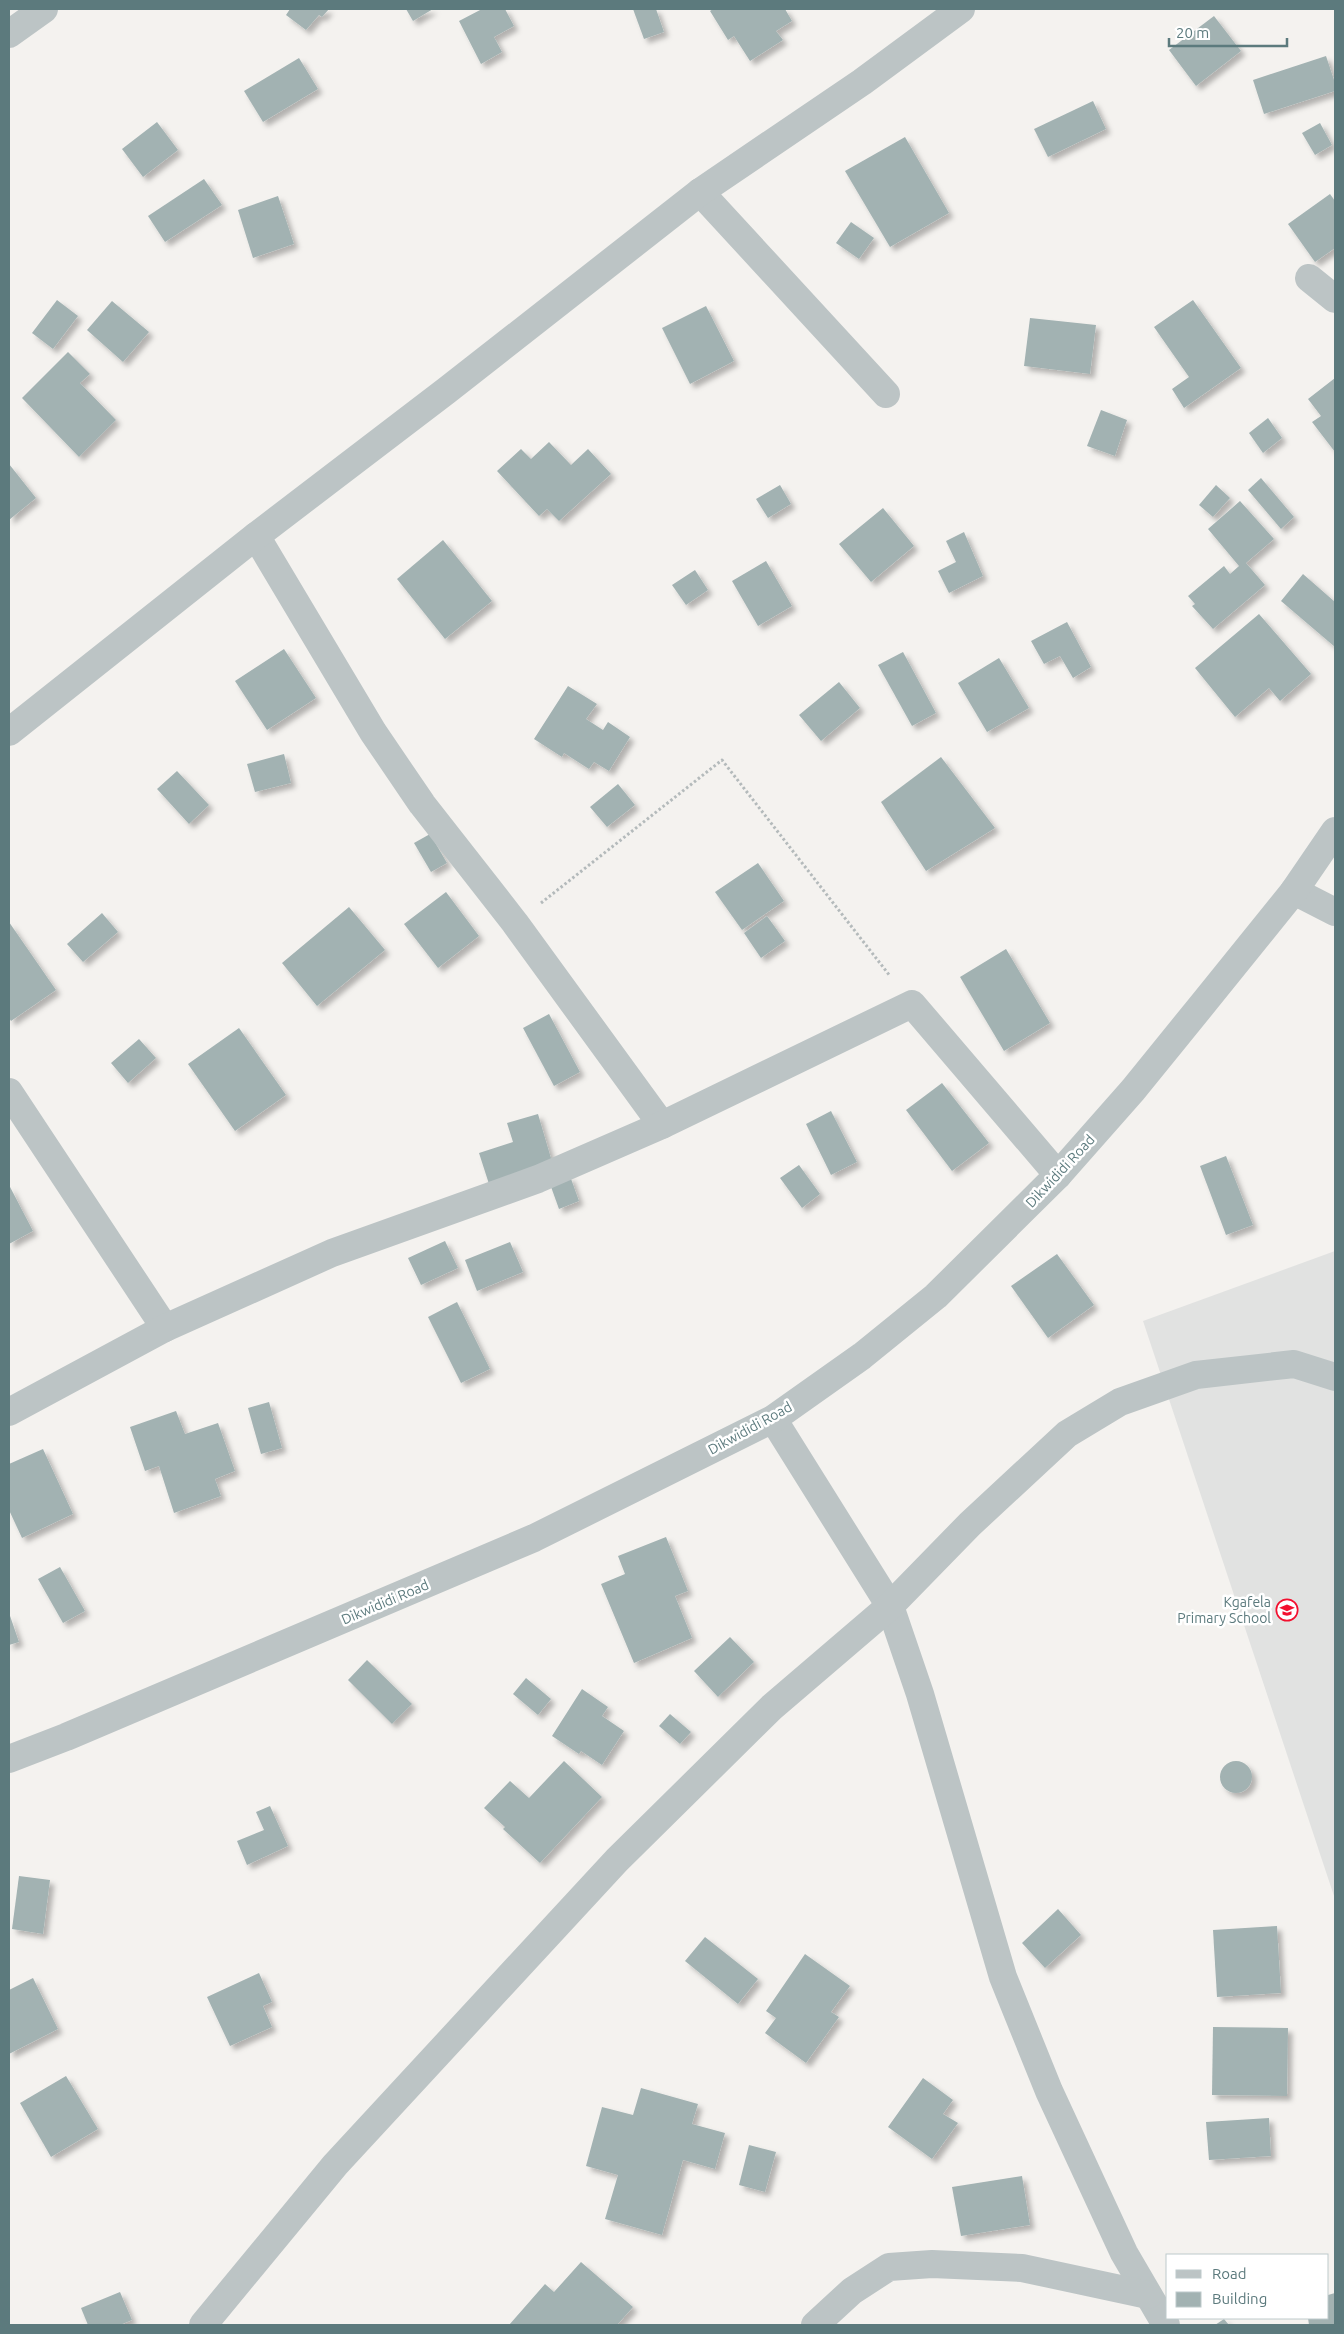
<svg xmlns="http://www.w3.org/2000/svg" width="1344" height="2334" font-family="Ubuntu,sans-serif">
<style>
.built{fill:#e1e2e1}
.building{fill:#a2b2b2;filter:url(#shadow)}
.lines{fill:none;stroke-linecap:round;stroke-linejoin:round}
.path{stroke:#b4babb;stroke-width:3;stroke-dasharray:2.5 2.5;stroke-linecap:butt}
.minor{stroke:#bcc4c5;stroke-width:28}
.labels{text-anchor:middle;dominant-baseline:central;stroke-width:5;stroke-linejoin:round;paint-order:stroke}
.street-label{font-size:14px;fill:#5c7a7d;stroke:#fff}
.poi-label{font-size:14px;fill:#5c7a7d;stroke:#fff;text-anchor:end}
</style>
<defs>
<filter id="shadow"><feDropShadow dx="4.5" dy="4.5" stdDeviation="2.5" flood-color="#0004"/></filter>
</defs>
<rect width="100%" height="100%" fill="#f4f2ef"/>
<polygon class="built" points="1335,1251 1335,1899 1143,1321"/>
<g class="building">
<polygon points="290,9 329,9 322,17 319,15 306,30 286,15"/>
<polygon points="406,9 433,9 413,21"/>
<polygon points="482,9 505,9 514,26 494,37 502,52 481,64 459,21"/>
<polygon points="633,9 656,9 664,32 644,39"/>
<polygon points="713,9 785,9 792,21 776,31 783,40 750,61 734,36 728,40 710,11"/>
<polygon points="1214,16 1241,51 1196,86 1169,50"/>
<polygon points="1326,56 1335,83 1335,91 1264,114 1253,80"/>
<polygon points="299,58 318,89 263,122 244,91"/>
<polygon points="1093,101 1106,129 1048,157 1034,129"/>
<polygon points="157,122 178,150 143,177 122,149"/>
<polygon points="1320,123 1332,145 1315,155 1302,133"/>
<polygon points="905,137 949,213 890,247 845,171"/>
<polygon points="204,179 222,205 165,242 148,216"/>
<polygon points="1330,194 1335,201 1335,248 1315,262 1288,224"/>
<polygon points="278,196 294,244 253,258 238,210"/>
<polygon points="851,222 874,238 859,259 836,243"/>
<polygon points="57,300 78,316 53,349 32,333"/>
<polygon points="1193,300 1241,368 1184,408 1172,389 1189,377 1154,327"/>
<polygon points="112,301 149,332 123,362 87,330"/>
<polygon points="706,306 734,361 690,384 662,328"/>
<polygon points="1030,318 1096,325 1090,374 1024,366"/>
<polygon points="68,352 90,374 80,383 116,420 79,457 22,398"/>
<polygon points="1335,378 1335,452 1312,422 1321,416 1308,399"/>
<polygon points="1101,410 1127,420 1115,456 1087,446"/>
<polygon points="1268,418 1282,438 1263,453 1249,433"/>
<polygon points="549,442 571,465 588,449 611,474 559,521 547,509 539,516 497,471 521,449 531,459"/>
<polygon points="9,464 36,498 9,520"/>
<polygon points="1261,478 1294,517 1281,529 1248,490"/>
<polygon points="780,485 791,504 768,518 756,499"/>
<polygon points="1216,485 1230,498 1213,517 1199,505"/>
<polygon points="1240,501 1274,539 1246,563 1265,585 1213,629 1192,606 1195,604 1188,596 1224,566 1230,574 1239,566 1208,529"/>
<polygon points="883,508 914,546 871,582 839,544"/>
<polygon points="964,532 983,576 949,593 938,571 956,562 946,541"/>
<polygon points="443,540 492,601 445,639 397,579"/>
<polygon points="766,561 792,606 758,626 732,581"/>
<polygon points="695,570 708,590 686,605 672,585"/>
<polygon points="1303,574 1335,602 1335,647 1281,601"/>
<polygon points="1259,614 1311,674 1280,701 1269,688 1235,717 1195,668"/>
<polygon points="1067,622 1091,667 1073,678 1060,656 1044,664 1031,641"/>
<polygon points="284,649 316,698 267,730 235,681"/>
<polygon points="903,652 936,713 912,726 878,665"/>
<polygon points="999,658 1029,708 987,732 958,683"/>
<polygon points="839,682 860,708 821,741 799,715"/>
<polygon points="568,686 597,704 586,719 603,730 608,722 630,737 609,771 594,762 589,769 564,753 562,757 534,739"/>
<polygon points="284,754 291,783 255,792 247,764"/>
<polygon points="941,757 995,828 926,871 881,802"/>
<polygon points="177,771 209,805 189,824 157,789"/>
<polygon points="618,784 635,805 607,827 590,807"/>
<polygon points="430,834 447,863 431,872 414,843"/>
<polygon points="758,863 784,901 742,930 715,892"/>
<polygon points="446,892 479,936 438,968 404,924"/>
<polygon points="349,907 385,950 317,1006 282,963"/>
<polygon points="102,913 118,932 83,962 67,944"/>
<polygon points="767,916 785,941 761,958 744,933"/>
<polygon points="9,922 56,990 11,1021 9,1018"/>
<polygon points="1006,949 1050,1023 1004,1051 960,977"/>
<polygon points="549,1014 580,1072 554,1086 523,1028"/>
<polygon points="239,1028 286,1095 235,1131 188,1064"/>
<polygon points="139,1039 156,1058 128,1083 111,1063"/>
<polygon points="942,1083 989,1143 952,1171 906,1110"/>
<polygon points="831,1111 857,1162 831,1175 806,1124"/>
<polygon points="538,1114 553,1165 489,1184 479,1153 513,1142 507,1123"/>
<polygon points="1226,1156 1253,1225 1226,1235 1200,1166"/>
<polygon points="799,1165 820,1194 802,1208 780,1178"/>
<polygon points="570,1176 579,1201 559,1209 550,1184"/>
<polygon points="9,1185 33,1231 9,1244"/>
<polygon points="445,1241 458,1268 421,1285 408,1258"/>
<polygon points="510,1242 523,1272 477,1291 465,1260"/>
<polygon points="1057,1254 1094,1305 1048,1338 1011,1286"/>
<polygon points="457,1302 490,1369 461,1383 428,1317"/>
<polygon points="269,1402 282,1448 261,1454 248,1408"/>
<polygon points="176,1411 185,1434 218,1423 235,1471 215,1479 221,1496 174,1513 159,1466 145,1471 130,1427"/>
<polygon points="43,1449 73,1514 22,1538 9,1510 9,1464"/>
<polygon points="666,1537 688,1591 675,1596 692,1638 634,1663 601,1584 625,1574 618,1556"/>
<polygon points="60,1567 85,1611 63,1623 38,1579"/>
<polygon points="9,1613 19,1642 9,1645"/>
<polygon points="730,1637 754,1662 718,1697 694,1671"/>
<polygon points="367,1660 412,1704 392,1724 348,1680"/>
<polygon points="526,1678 551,1699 538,1715 513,1694"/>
<polygon points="582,1689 608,1707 602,1716 624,1731 602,1765 581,1751 579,1754 552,1736"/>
<polygon points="670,1714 691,1732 680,1744 659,1726"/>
<polygon points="564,1761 602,1797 540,1863 503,1829 505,1827 484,1808 510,1781 529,1798"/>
<circle cx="1236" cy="1777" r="16"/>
<polygon points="270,1806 288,1846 247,1865 237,1841 264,1830 256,1812"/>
<polygon points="19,1876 50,1880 43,1934 12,1929"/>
<polygon points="1058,1909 1081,1935 1045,1968 1022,1943"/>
<polygon points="1277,1926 1281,1993 1217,1997 1213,1930"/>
<polygon points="705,1937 758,1979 738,2004 685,1961"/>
<polygon points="805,1954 850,1986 831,2012 839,2017 806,2063 765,2033 776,2018 766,2011"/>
<polygon points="259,1973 272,2002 263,2006 272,2027 230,2046 207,1997"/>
<polygon points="33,1978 58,2029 9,2054 9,1990"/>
<polygon points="1213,2027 1288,2028 1287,2096 1212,2095"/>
<polygon points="66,2076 98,2129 51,2157 20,2103"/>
<polygon points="923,2078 953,2100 943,2114 958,2123 932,2159 888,2127"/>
<polygon points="641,2088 698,2104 692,2124 725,2133 715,2169 683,2160 662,2235 605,2219 618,2175 586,2166 602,2107 633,2115"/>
<polygon points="1269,2118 1271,2156 1209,2160 1206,2122"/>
<polygon points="749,2145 776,2152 765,2192 739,2185"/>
<polygon points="1022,2176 1030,2225 961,2236 952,2187"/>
<polygon points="581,2262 633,2307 617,2325 509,2325 545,2284 554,2292"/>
<polygon points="120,2292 132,2320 120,2325 88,2325 81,2308"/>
<polygon points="1335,2293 1335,2325 1309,2325 1308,2318 1328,2318 1328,2295"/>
<polygon points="1224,2319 1229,2325 1215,2325"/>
</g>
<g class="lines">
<polyline class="path" points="541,903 722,760 890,976"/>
<g class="minor">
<polyline points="9,34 44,9"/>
<polyline points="700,192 886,394"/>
<polyline points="1309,278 1335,299"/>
<polyline points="256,536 373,732 422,804 515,923 662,1125"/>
<polyline points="9,732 256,536 446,391 700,192 862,82 961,9"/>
<polyline points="1294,891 1335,912"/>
<polyline points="9,1092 165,1328"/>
<polyline points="9,1412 165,1328 332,1253 538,1179 662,1125 912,1004 1058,1175"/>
<polyline points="773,1419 890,1606 920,1694 1003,1977 1049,2091 1124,2253 1166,2325"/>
<polyline points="9,1759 66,1737 534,1538 773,1419 862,1356 936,1296 1058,1175 1133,1090 1206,1000 1294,891 1335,831"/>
<polyline points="203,2325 335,2165 617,1860 772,1707 890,1606 970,1524 1067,1434 1120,1402 1196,1375 1294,1364 1335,1377"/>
<polyline points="815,2325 852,2291 889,2267 932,2264 1022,2268 1148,2295"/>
</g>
</g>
<defs>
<g id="school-ring" transform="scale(1.125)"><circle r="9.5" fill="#fff" stroke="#f3102f" stroke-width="1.5"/><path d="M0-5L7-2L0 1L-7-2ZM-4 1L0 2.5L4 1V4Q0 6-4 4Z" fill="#f3102f"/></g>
</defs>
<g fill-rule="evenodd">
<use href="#school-ring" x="1287" y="1610"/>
</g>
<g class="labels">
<g class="street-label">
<text transform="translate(1060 1171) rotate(-47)">Dikwididi Road</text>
<text transform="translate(750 1428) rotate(-29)">Dikwididi Road</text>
<text transform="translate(385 1602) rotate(-23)">Dikwididi Road</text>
</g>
<g class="poi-label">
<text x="1271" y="1602">Kgafela<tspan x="1271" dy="16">Primary School</tspan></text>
</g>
</g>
<rect width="1344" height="2334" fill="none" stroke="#5c7a7d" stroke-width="20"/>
<rect x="1166" y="2254" width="162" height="65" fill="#ffffff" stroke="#becacb"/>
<rect x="1176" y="2270" width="25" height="8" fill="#bcc4c5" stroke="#becacb"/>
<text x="1212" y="2279" font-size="15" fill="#5c7a7d">Road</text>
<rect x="1176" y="2292" width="25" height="15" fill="#a2b2b2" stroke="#becacb"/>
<text x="1212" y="2304" font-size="15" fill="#5c7a7d">Building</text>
<path d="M1169 38v8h118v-8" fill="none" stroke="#5c7a7d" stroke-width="2.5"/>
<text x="1176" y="38" font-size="15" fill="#5c7a7d" stroke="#ffffff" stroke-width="4" paint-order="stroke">20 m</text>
</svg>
